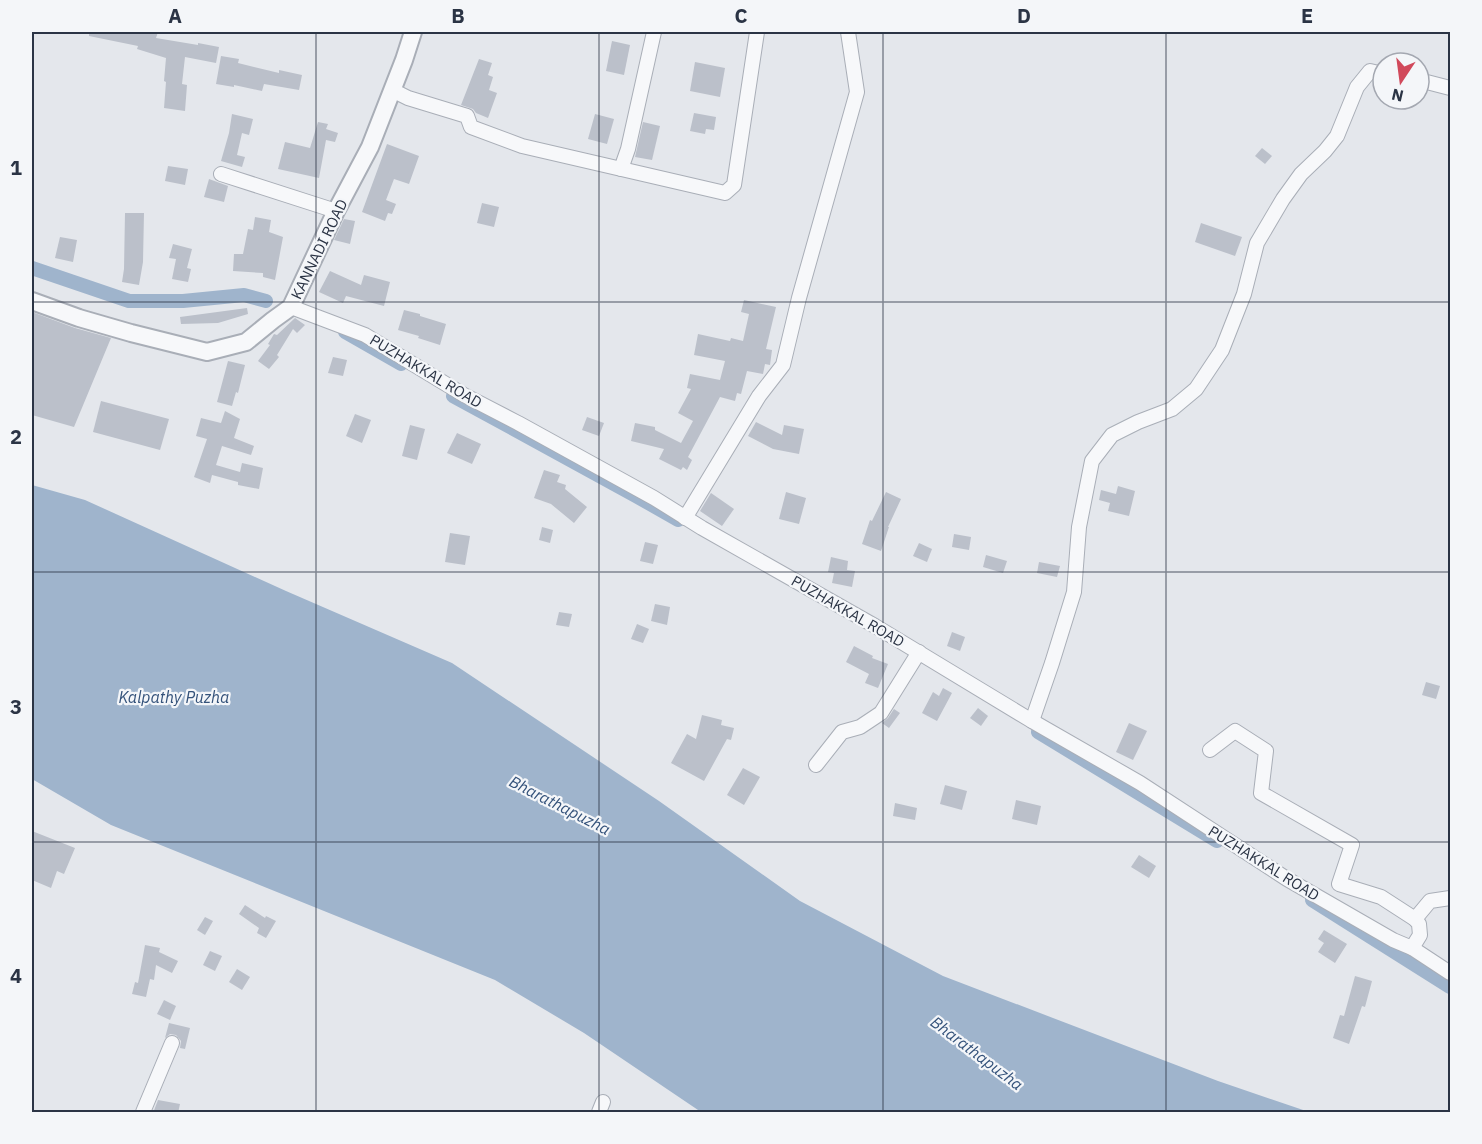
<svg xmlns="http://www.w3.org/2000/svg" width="1482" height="1144" font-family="'IBM Plex Sans',sans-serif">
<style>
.water{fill:#9fb4cc}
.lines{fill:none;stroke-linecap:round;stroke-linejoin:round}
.canal{stroke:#9fb4cc;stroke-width:14}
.building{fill:#bbc0ca}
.minor-casing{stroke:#a9aeb7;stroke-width:16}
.tertiary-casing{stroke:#a9aeb7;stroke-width:20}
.minor{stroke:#f7f8fa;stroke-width:14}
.tertiary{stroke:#f7f8fa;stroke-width:16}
.grid{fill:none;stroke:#2b3445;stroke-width:1.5;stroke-opacity:0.55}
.labels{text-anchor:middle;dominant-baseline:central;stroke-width:4.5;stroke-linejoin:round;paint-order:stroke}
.street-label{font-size:15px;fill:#2b3445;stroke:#f4f6f9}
.water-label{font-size:16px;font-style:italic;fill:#34527a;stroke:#f4f6f9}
.neatline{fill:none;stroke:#2b3445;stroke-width:2}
.grid-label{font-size:20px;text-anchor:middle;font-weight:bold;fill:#2b3445}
</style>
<rect width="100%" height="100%" fill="#e4e7ec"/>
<polygon class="water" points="32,485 85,500 286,591 452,663 659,801 800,901 943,976 1218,1081 1309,1112 701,1112 584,1033 495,980 111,825 32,779"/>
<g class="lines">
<g class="canal">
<polyline points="32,268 129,301 183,301 244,295 266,301"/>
<polyline points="345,332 401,364"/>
<polyline points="453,396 636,496 678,520"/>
<polyline points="1038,732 1217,841"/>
<polyline points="1312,900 1450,987"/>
</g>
</g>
<g class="building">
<polygon points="89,32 158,32 156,38 198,45 198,43 219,47 216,63 185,57 182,84 187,85 185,111 164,108 166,82 164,81 166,58 137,49 138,46 89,36"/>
<polygon points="612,41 630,45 624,75 606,71"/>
<polygon points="221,56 239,59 238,63 279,73 279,70 302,75 299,90 264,84 262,91 234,85 234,87 216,84"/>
<polygon points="479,59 492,63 488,75 493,77 489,90 497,93 488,118 476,113 473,109 461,105"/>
<polygon points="695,62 725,68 720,97 690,91"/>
<polygon points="694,113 716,117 714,130 706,129 705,134 690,131"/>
<polygon points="232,114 253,119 249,135 242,133 237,155 245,157 242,167 221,161 229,133"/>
<polygon points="595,114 614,119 607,144 588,139"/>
<polygon points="318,122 328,124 326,129 338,133 335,142 326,140 319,178 278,169 285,142 310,148"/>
<polygon points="643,122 660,126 652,160 635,157"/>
<polygon points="387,144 419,156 409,184 394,179 386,200 396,204 392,214 388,213 385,221 362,212"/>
<polygon points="1262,148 1272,156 1265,164 1255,156"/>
<polygon points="168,166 188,169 185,185 165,181"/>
<polygon points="209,179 228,186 224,202 204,197"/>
<polygon points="482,203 499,207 494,227 477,223"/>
<polygon points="125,213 144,213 143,262 139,285 122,282 124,269"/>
<polygon points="255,217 271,220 269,232 283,237 275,280 263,277 263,273 233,271 234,254 243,254 248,229 253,230"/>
<polygon points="344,219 355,221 350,244 334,240"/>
<polygon points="1201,223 1242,237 1235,256 1195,242"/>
<polygon points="60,237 77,240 73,262 55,258"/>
<polygon points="173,244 192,249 187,268 191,269 188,282 172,279 176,259 169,258"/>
<polygon points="330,271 361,285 364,275 390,282 384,306 346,296 343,303 319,292"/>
<polygon points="744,300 776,307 766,349 772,350 770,365 765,364 763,374 747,371 741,394 737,393 735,401 720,397 688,457 692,460 687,470 683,467 681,470 659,459 664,449 631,441 635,423 655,427 655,430 681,443 693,421 678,413 691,389 687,388 690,374 720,380 725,361 694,355 698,334 730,341 731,338 743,341 749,314 741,312"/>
<polygon points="247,308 248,314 218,323 181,324 180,317"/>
<polygon points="404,310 420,314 420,316 446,324 440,345 418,338 419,336 398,330"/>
<polygon points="32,312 75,328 111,338 74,427 32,415"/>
<polygon points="295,318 305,325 297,333 293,329 277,355 279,357 269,369 258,361 270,345 268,344 274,334 277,335"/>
<polygon points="333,357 347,360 343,376 328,373"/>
<polygon points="228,361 245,365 238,393 236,392 232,406 217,402"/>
<polygon points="101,401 169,419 160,450 93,432"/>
<polygon points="225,411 240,419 234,438 254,446 251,455 222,446 216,465 240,472 242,463 263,468 259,489 238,485 238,482 212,475 210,483 194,477 207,439 196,436 201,418 221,423"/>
<polygon points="355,414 371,420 362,443 346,436"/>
<polygon points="587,417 604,423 599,436 582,430"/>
<polygon points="756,422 782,435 784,425 804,429 799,454 773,449 748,436"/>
<polygon points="410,425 425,429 417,460 402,456"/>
<polygon points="457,433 481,444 472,464 447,453"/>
<polygon points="544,470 560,475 557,482 566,485 565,489 587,507 574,523 551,504 534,498"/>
<polygon points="1118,486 1135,491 1129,516 1108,511 1110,503 1099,500 1101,490 1116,494"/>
<polygon points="786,492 806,498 799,524 779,519"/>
<polygon points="886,492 901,499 888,527 889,527 881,551 862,544 870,520 872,521"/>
<polygon points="711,493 734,509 722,526 700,511"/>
<polygon points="542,527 553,530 550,543 539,540"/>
<polygon points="450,533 470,536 465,565 445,562"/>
<polygon points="954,534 971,537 969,550 952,547"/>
<polygon points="645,542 658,545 653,564 640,561"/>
<polygon points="919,543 932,549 927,562 913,556"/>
<polygon points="986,555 1007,561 1003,573 983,567"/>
<polygon points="831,557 848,561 847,570 855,571 852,587 832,583 834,573 828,572"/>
<polygon points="1039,562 1060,566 1057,577 1037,573"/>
<polygon points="655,604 670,607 667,625 651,621"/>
<polygon points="559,612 572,614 569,627 556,625"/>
<polygon points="637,624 649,629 643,643 631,639"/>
<polygon points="952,632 965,637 960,651 947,646"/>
<polygon points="854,646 873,656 872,658 888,664 878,688 865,683 869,674 846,662"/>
<polygon points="1426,682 1440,686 1436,699 1422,695"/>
<polygon points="943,688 952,693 937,721 922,713 933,692 939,696"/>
<polygon points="978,708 988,716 981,726 970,718"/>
<polygon points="894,709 900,713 889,728 882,723 888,718"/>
<polygon points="702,715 722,720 721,725 734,728 731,740 727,739 704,781 671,763 687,734 696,739"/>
<polygon points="1129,723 1147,731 1133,760 1116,752"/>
<polygon points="743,768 760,777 744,805 727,795"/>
<polygon points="945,785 967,791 962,810 940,804"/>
<polygon points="1016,800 1041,806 1037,825 1012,819"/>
<polygon points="895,803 917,808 915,820 893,816"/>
<polygon points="32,831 75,848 64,874 57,871 51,888 32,880"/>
<polygon points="1139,855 1156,866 1149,878 1131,867"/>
<polygon points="245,905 265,918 266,916 276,921 266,938 257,933 259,928 239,914"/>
<polygon points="205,917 213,921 205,935 197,930"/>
<polygon points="1324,930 1347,944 1335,963 1318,952 1324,943 1318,939"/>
<polygon points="145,945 160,948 159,952 178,961 172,973 156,965 154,980 150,979 146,997 132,994 135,982 138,983"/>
<polygon points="210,951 222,956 215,971 203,965"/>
<polygon points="237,969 250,977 242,990 229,982"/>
<polygon points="1355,976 1372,981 1365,1007 1362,1006 1349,1044 1333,1038 1340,1015 1344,1016"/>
<polygon points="164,1000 176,1006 170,1020 157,1014"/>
<polygon points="169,1023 190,1028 185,1049 180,1048 181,1041 176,1035 170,1034 165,1038"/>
<polygon points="158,1100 180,1104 178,1113 153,1113"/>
</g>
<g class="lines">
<g class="minor-casing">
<g id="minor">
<polyline points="1419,80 1450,88"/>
<polyline points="392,90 408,98 467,116 471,127 522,146 725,193 734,185 757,32"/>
<polyline points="621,169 628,149 654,32"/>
<polyline points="221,174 336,211"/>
<polyline points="291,307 365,335 464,395 518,423 654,498 702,528 875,626 1032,721 1140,783 1287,879 1393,940 1412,948 1450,973"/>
<polyline points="685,518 759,396 783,365 799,298 857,92 848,32"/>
<polyline points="1032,721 1052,663 1074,592 1079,527 1092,461 1112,435 1138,422 1172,409 1196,389 1222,350 1244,294 1257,243 1283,199 1301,174 1325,151 1337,136 1357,87 1370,71 1383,74"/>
<polyline points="1210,750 1235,731 1266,751 1261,793 1352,845 1339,884 1381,897 1415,919 1419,924 1420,935 1412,948"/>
<polyline points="816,765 842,732 860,727 881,713 919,652"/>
<polyline points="1415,919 1430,901 1450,898"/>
<polyline points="143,1112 172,1043"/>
<polyline points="599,1112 603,1102"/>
</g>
</g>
<g class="tertiary-casing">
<polyline id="tertiary" points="32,301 79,318 131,333 207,352 246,342 273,320 291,307 336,211 370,147 404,60 413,32"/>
</g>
<use href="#minor" class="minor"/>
<use href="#tertiary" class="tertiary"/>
</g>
<path class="grid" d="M316 32V1112M599 32V1112M883 32V1112M1166 32V1112M32 302H1450M32 572H1450M32 842H1450"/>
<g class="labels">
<g class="street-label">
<text transform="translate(319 249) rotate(-64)">KANNADI ROAD</text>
<text transform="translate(426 371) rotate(31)">PUZHAKKAL ROAD</text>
<text transform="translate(848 611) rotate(30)">PUZHAKKAL ROAD</text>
<text transform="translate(1264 863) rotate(32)">PUZHAKKAL ROAD</text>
</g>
<g class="water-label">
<text x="174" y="697">Kalpathy Puzha</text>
<text transform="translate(560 805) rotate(27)">Bharathapuzha</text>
<text transform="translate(977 1053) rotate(37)">Bharathapuzha</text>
</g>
</g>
<rect width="1482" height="1144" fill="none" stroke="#f4f6f9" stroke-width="66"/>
<g transform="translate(1401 81) rotate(193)"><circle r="28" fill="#f4f6f9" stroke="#a4a8b1" stroke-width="1.5"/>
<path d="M0-4.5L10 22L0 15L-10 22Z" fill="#d1495b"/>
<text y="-9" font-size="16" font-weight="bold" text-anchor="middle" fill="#2b3445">N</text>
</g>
<rect x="33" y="33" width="1416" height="1078" class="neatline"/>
<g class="grid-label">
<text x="175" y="23">A</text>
<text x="458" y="23">B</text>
<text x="741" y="23">C</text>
<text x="1024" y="23">D</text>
<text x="1307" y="23">E</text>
<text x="16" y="175">1</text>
<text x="16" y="444">2</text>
<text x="16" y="714">3</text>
<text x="16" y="983">4</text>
</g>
</svg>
